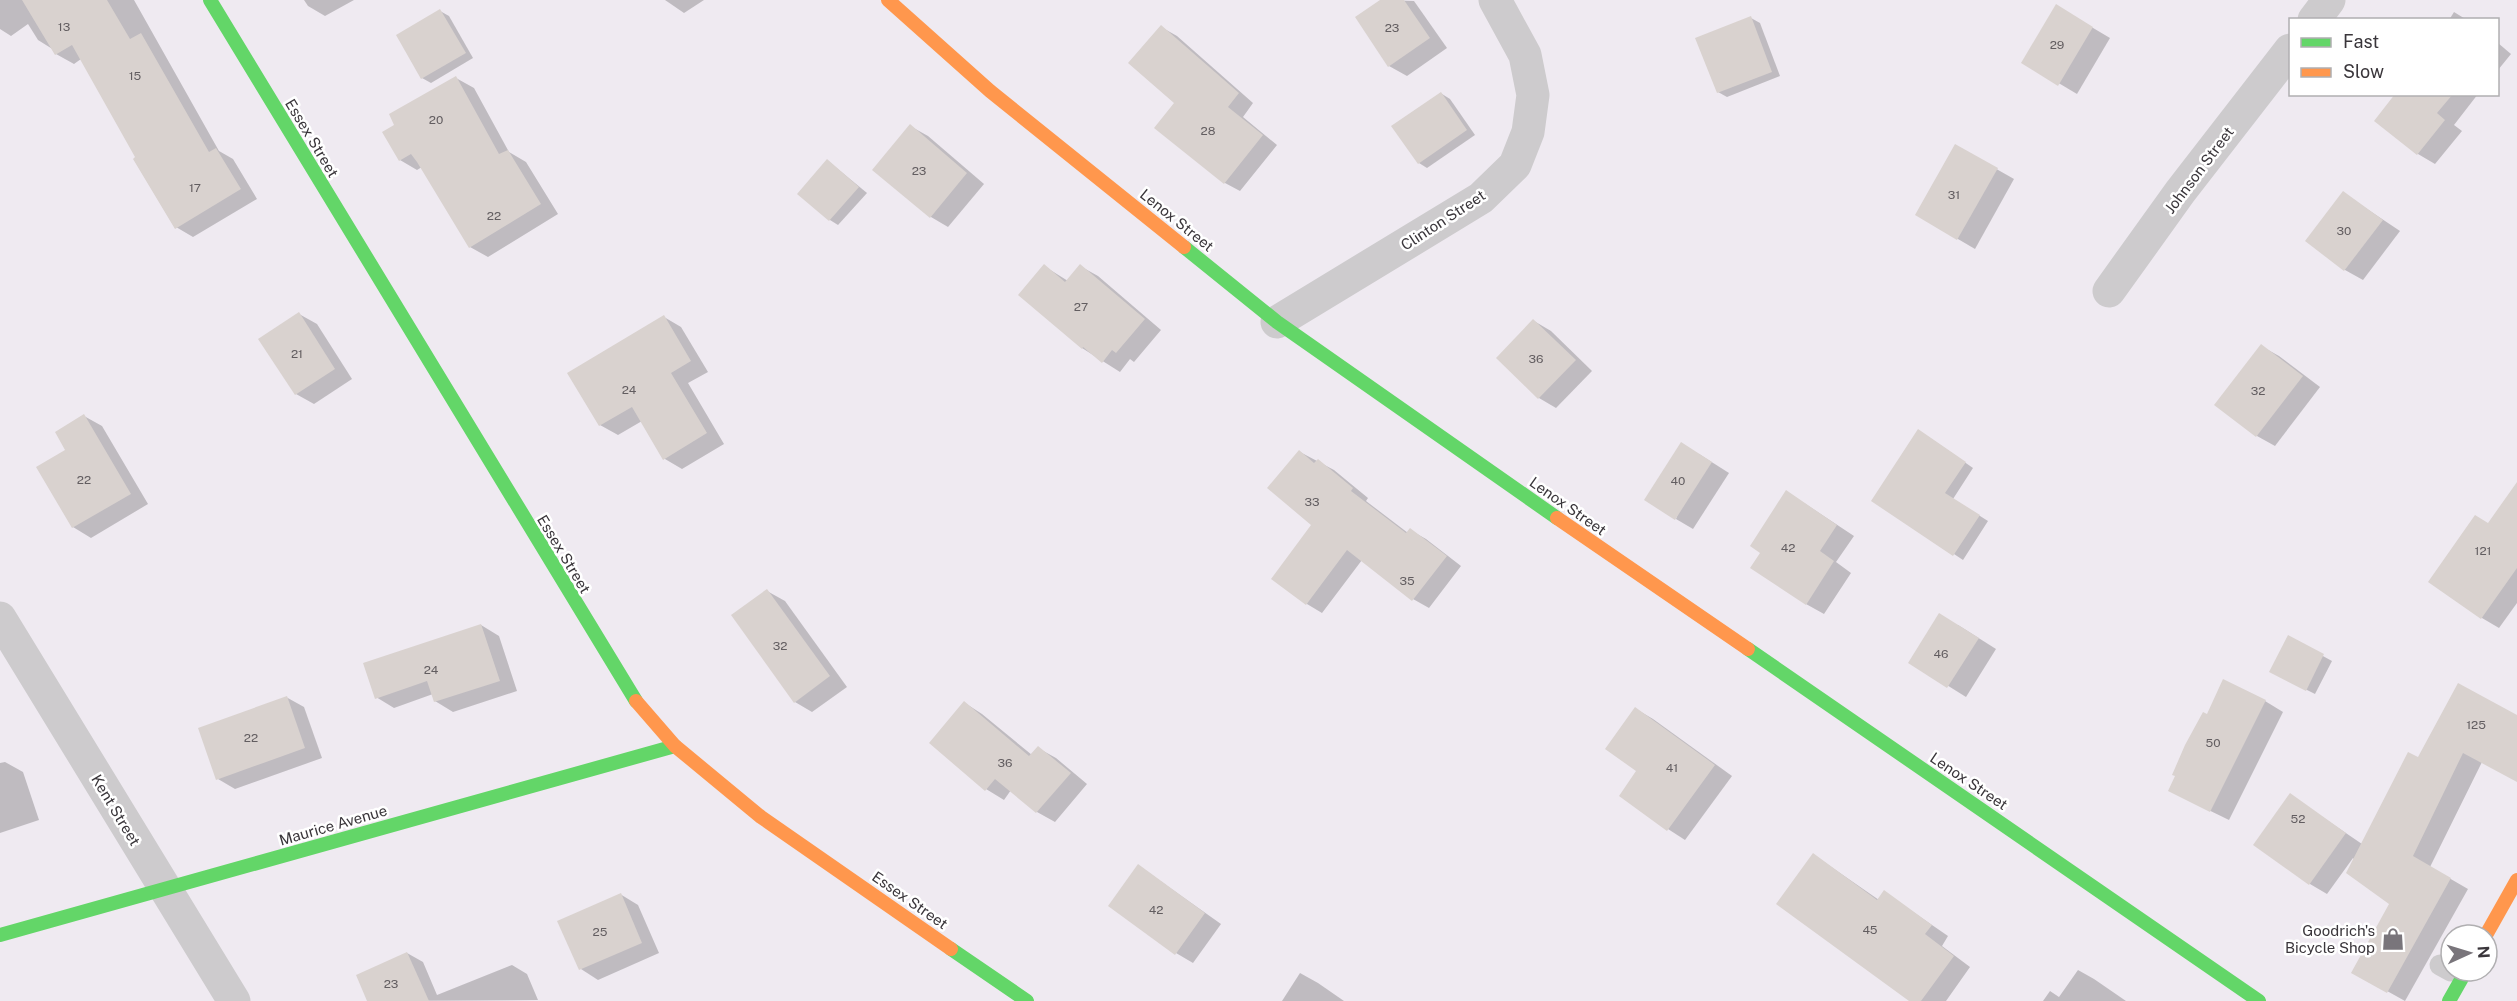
<svg xmlns="http://www.w3.org/2000/svg" width="2517" height="1001" font-family="'Public Sans',sans-serif">
<style>
.shadow{fill:#0003}
.building{fill:#d9d2cf}
.lines{fill:none;stroke-linecap:round;stroke-linejoin:round}
.lane{stroke:#cdcbcd;stroke-width:21}
.street{stroke:#cdcbcd;stroke-width:33}
.fast{stroke:#63d668;stroke-width:14}
.slow{stroke:#ff974d;stroke-width:14}
.labels{text-anchor:middle;dominant-baseline:central;stroke-width:5;stroke-linejoin:round;paint-order:stroke}
.number-label{font-size:12px;fill:#625d60}
.street-label{font-size:15px;fill:#3a363b;stroke:#fff}
.poi-label{font-size:15px;fill:#3a363b;stroke:#fff;text-anchor:end}
</style>
<rect width="100%" height="100%" fill="#efeaf1"/>
<g class="shadow">
<polygon points="0,0 134,0 219,151 233,159 257,199 193,237 176,227 81,59 74,64 56,54 54,50 38,40 28,24 11,36 0,29"/>
<polygon points="304,0 354,0 325,16 308,6"/>
<polygon points="665,0 704,0 684,13"/>
<polygon points="1383,0 1414,1 1447,48 1407,76 1389,66"/>
<polygon points="2056,6 2110,38 2077,94 2023,62"/>
<polygon points="440,11 449,16 473,58 431,83 422,78"/>
<polygon points="2454,12 2467,20 2449,20"/>
<polygon points="1751,18 1760,23 1780,76 1727,97 1718,92"/>
<polygon points="1161,27 1177,36 1253,103 1243,117 1277,145 1240,191 1225,183 1176,103"/>
<polygon points="2498,43 2511,54 2498,70"/>
<polygon points="456,78 474,88 509,152 526,162 558,214 488,257 470,247 422,167 417,170 400,160"/>
<polygon points="1442,94 1450,99 1475,135 1427,168 1419,163"/>
<polygon points="2397,94 2478,94 2454,125 2462,131 2435,164 2418,154"/>
<polygon points="910,126 928,136 984,184 948,227 931,217"/>
<polygon points="1956,146 2014,179 1975,249 1917,215"/>
<polygon points="828,161 867,193 838,225 830,220"/>
<polygon points="2343,193 2400,231 2363,280 2345,270 2307,241"/>
<polygon points="1044,266 1068,281 1080,266 1098,276 1161,330 1134,362 1130,359 1120,372 1082,348"/>
<polygon points="299,314 317,324 352,379 314,404 296,394"/>
<polygon points="664,317 681,327 708,372 688,383 724,444 682,469 665,459 642,421 618,435 600,425"/>
<polygon points="1534,321 1551,331 1592,371 1556,408 1539,398"/>
<polygon points="2261,346 2279,356 2320,387 2275,446 2257,436"/>
<polygon points="84,416 102,426 148,504 91,538 73,527 38,467 67,450"/>
<polygon points="1927,436 1973,468 1953,499 1988,521 1963,560 1873,500"/>
<polygon points="1300,452 1334,470 1368,498 1366,501 1408,533 1410,530 1426,539 1461,566 1429,608 1413,599 1362,560 1322,613 1307,604 1313,525"/>
<polygon points="1699,454 1729,473 1693,529 1676,519"/>
<polygon points="1804,503 1854,536 1836,562 1851,573 1824,614 1806,604"/>
<polygon points="2517,510 2517,603 2499,628 2482,618 2489,524"/>
<polygon points="767,591 785,601 847,687 812,712 795,702"/>
<polygon points="481,625 499,636 517,691 453,712 435,701 433,694 394,708 376,697"/>
<polygon points="1958,625 1996,649 1966,697 1910,662"/>
<polygon points="2288,637 2332,661 2315,694 2279,676"/>
<polygon points="286,697 304,707 322,758 235,789 218,779"/>
<polygon points="2265,701 2283,712 2229,820 2188,800 2207,716"/>
<polygon points="965,703 982,714 1032,755 1038,748 1056,758 1087,784 1055,822 1037,812 1011,790 1004,800 986,789"/>
<polygon points="1636,709 1653,719 1732,776 1685,840 1668,829 1638,771"/>
<polygon points="2517,716 2517,781 2482,762 2430,867 2468,889 2405,1001 2353,972 2391,904 2353,858 2327,894 2310,884 2290,795 2362,844 2419,759"/>
<polygon points="5,762 23,772 39,820 0,833 0,763"/>
<polygon points="1814,855 1879,900 1884,892 1948,936 1942,946 1970,967 1946,1001 1911,1001"/>
<polygon points="1139,866 1221,924 1193,963 1176,953"/>
<polygon points="620,894 638,905 659,953 598,980 581,969"/>
<polygon points="407,953 423,962 437,995 512,965 527,974 538,1000 369,1001"/>
<polygon points="2078,970 2094,979 2126,1001 2043,1001 2050,991 2059,997"/>
<polygon points="1300,973 1318,983 1344,1001 1282,1001"/>
</g>
<g class="building">
<polygon points="22,0 107,0 130,39 141,33 209,152 216,148 241,189 175,229 133,159 135,157 72,45 55,55"/>
<polygon points="1380,0 1404,0 1430,38 1388,67 1355,17"/>
<polygon points="2056,4 2093,27 2058,86 2021,63"/>
<polygon points="440,9 466,53 421,79 396,35"/>
<polygon points="1751,16 1772,72 1717,93 1695,38"/>
<polygon points="1161,25 1239,93 1228,107 1263,135 1224,184 1154,128 1174,103 1128,63"/>
<polygon points="456,76 499,154 508,150 541,204 469,248 417,162 411,154 399,161 382,132 394,125 389,114"/>
<polygon points="1441,92 1467,130 1418,164 1391,126"/>
<polygon points="2395,94 2453,94 2437,113 2445,120 2417,155 2374,121"/>
<polygon points="910,124 967,173 930,218 872,170"/>
<polygon points="1955,144 1998,168 1957,240 1915,215"/>
<polygon points="827,159 859,187 829,221 797,194"/>
<polygon points="2343,191 2383,220 2344,271 2305,241"/>
<polygon points="1044,264 1065,282 1080,264 1145,319 1116,353 1112,350 1102,363 1083,347 1082,349 1018,295"/>
<polygon points="299,312 335,369 295,395 258,339"/>
<polygon points="664,315 691,361 671,373 707,433 663,460 632,407 599,426 567,373"/>
<polygon points="1533,319 1576,360 1538,399 1496,358"/>
<polygon points="2261,344 2303,376 2256,437 2214,405"/>
<polygon points="84,414 131,494 72,528 36,467 65,450 55,432"/>
<polygon points="1918,429 1966,462 1945,493 1980,515 1953,556 1871,501"/>
<polygon points="1681,442 1712,462 1675,520 1644,500"/>
<polygon points="1299,450 1314,463 1318,459 1353,488 1351,491 1406,533 1410,528 1447,556 1412,601 1347,550 1306,605 1271,579 1311,525 1267,488"/>
<polygon points="2517,482 2517,568 2481,619 2428,582 2475,515 2488,523"/>
<polygon points="1786,490 1837,525 1820,551 1834,561 1806,605 1750,568 1760,553 1750,546"/>
<polygon points="767,589 830,676 794,703 731,615"/>
<polygon points="1939,613 1979,638 1947,688 1908,663"/>
<polygon points="481,624 500,681 434,702 427,681 375,699 363,663"/>
<polygon points="2288,635 2324,654 2306,691 2269,672"/>
<polygon points="2223,679 2266,700 2210,812 2168,791 2175,776 2172,775 2185,745 2203,712 2207,714"/>
<polygon points="2458,683 2517,715 2517,782 2463,753 2413,856 2451,878 2387,993 2351,973 2389,904 2346,873 2408,752 2418,757"/>
<polygon points="287,696 305,748 216,780 198,728"/>
<polygon points="964,701 1029,756 1038,746 1071,773 1036,813 995,779 985,791 929,743"/>
<polygon points="1635,707 1715,765 1667,831 1619,796 1636,771 1605,749"/>
<polygon points="2290,793 2346,833 2309,885 2253,845"/>
<polygon points="1813,853 1877,900 1884,890 1932,925 1925,934 1954,956 1921,1001 1909,1001 1776,904"/>
<polygon points="1138,864 1205,913 1175,955 1108,906"/>
<polygon points="621,893 642,943 579,970 557,921"/>
<polygon points="407,952 429,1001 367,1001 356,975"/>
</g>
<g class="lines">
<polyline class="lane" points="2440,965 2451,971"/>
<g class="street">
<polyline points="2314,20 2329,0"/>
<polyline points="2109,291 2180,192 2290,50"/>
<polyline points="1277,322 1481,198 1515,165 1528,132 1533,95 1525,55 1495,0"/>
<polyline points="0,618 234,1001"/>
</g>
<g class="fast">
<polyline points="210,0 636,701"/>
<polyline points="1184,247 1277,322 1557,518"/>
<polyline points="1748,649 2259,1001"/>
<polyline points="0,935 675,746"/>
<polyline points="951,949 1027,1001"/>
<polyline points="2449,1001 2466,971"/>
</g>
<g class="slow">
<polyline points="888,0 990,91 1184,247"/>
<polyline points="1557,518 1748,649"/>
<polyline points="636,701 675,746 761,817 951,949"/>
<polyline points="2486,935 2517,880"/>
</g>
</g>
<defs>
<g id="shop-bare" transform="scale(1.8)"><path d="M-5-2.5h2.3a2.7 3.5 0 0 1 5.4 0H5L5.5 6h-11ZM-1.5-2.5h3a1.5 2.3 0 0 0-3 0Z" fill="#79757b" stroke="#fff" stroke-width="2.5" paint-order="stroke"/></g>
</defs>
<g fill-rule="evenodd">
<use href="#shop-bare" x="2393" y="939"/>
</g>
<g class="labels">
<g class="number-label">
<text x="64" y="27">13</text>
<text x="1392" y="28">23</text>
<text x="2057" y="45">29</text>
<text x="135" y="76">15</text>
<text x="436" y="120">20</text>
<text x="1208" y="131">28</text>
<text x="919" y="171">23</text>
<text x="195" y="188">17</text>
<text x="1954" y="195">31</text>
<text x="494" y="216">22</text>
<text x="2344" y="231">30</text>
<text x="1081" y="307">27</text>
<text x="297" y="354">21</text>
<text x="1536" y="359">36</text>
<text x="629" y="390">24</text>
<text x="2258" y="391">32</text>
<text x="84" y="480">22</text>
<text x="1678" y="481">40</text>
<text x="1312" y="502">33</text>
<text x="1788" y="548">42</text>
<text x="2483" y="551">121</text>
<text x="1407" y="581">35</text>
<text x="780" y="646">32</text>
<text x="1941" y="654">46</text>
<text x="431" y="670">24</text>
<text x="2476" y="725">125</text>
<text x="251" y="738">22</text>
<text x="2213" y="743">50</text>
<text x="1005" y="763">36</text>
<text x="1672" y="768">41</text>
<text x="2298" y="819">52</text>
<text x="1156" y="910">42</text>
<text x="1870" y="930">45</text>
<text x="600" y="932">25</text>
<text x="391" y="984">23</text>
</g>
<g class="street-label">
<text transform="translate(312 138) rotate(59)">Essex Street</text>
<text transform="translate(2199 170) rotate(-53)">Johnson Street</text>
<text transform="translate(1177 220) rotate(39)">Lenox Street</text>
<text transform="translate(1443 220) rotate(-33)">Clinton Street</text>
<text transform="translate(1568 506) rotate(35)">Lenox Street</text>
<text transform="translate(564 554) rotate(59)">Essex Street</text>
<text transform="translate(1969 781) rotate(34)">Lenox Street</text>
<text transform="translate(116 810) rotate(59)">Kent Street</text>
<text transform="translate(333 825) rotate(-16)">Maurice Avenue</text>
<text transform="translate(910 900) rotate(35)">Essex Street</text>
</g>
<g class="poi-label">
<text x="2375" y="930">Goodrich's<tspan x="2375" dy="17">Bicycle Shop</tspan></text>
</g>
</g>
<rect x="2289" y="18" width="210" height="78" fill="#ffffff" stroke="#b0afb1" stroke-width="1.5"/>
<rect x="2301" y="38" width="30" height="9" fill="#63d668" stroke="#b0afb1" stroke-width="1.5"/>
<text x="2343" y="48" font-size="18" fill="#3a363b">Fast</text>
<rect x="2301" y="68" width="30" height="9" fill="#ff974d" stroke="#b0afb1" stroke-width="1.5"/>
<text x="2343" y="78" font-size="18" fill="#3a363b">Slow</text>
<g transform="translate(2469 953) rotate(86)"><circle r="28" fill="#ffffff" stroke="#b0afb1" stroke-width="1.5"/>
<path d="M0-4.5L10 22L0 15L-10 22Z" fill="#79757b"/>
<text y="-9" font-size="16" font-weight="bold" text-anchor="middle" fill="#3a363b">N</text>
</g>
</svg>
